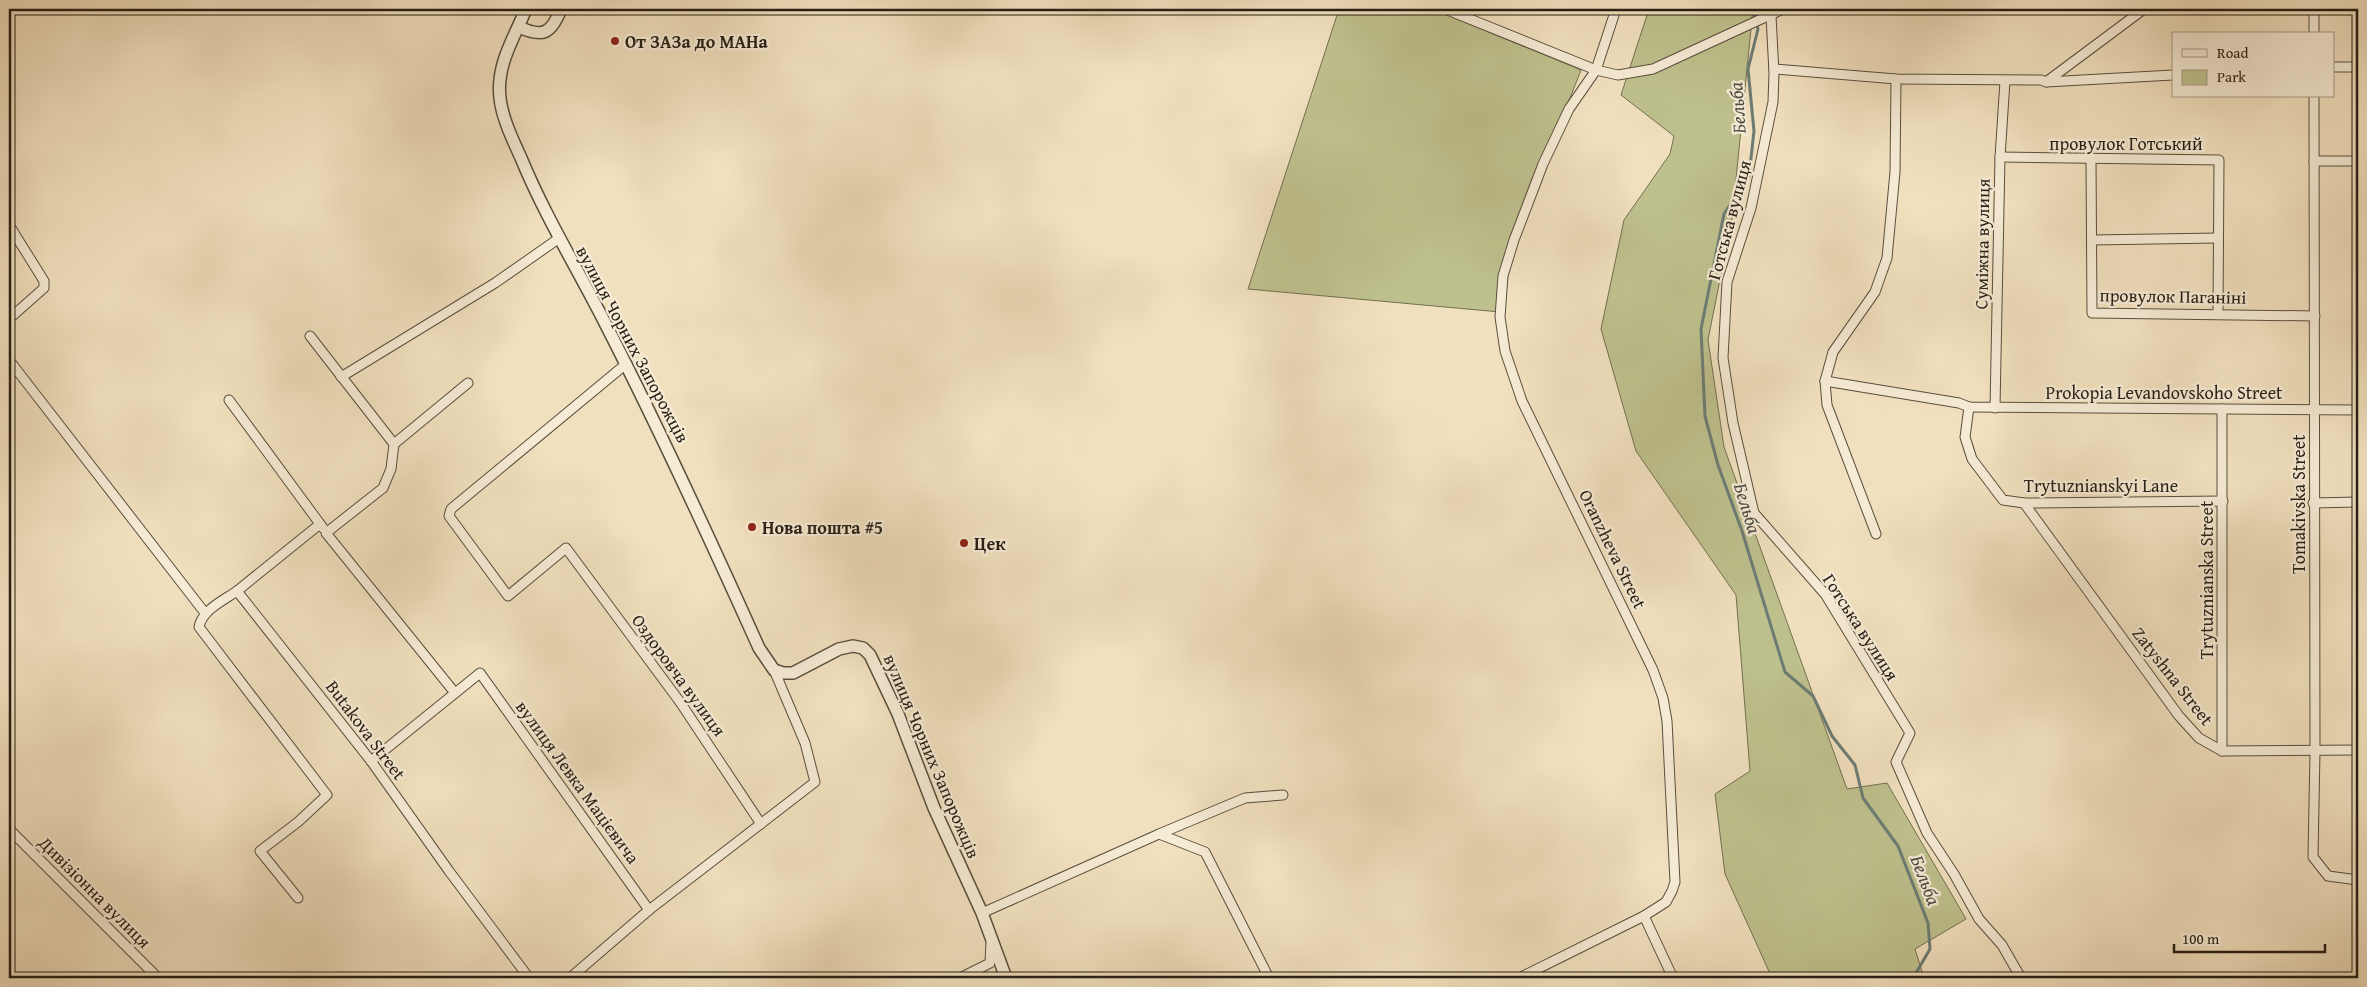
<svg xmlns="http://www.w3.org/2000/svg" width="2367" height="987" font-family="'Gentium Book Plus',serif">
<style>
.green{fill:#bec18e;stroke:#727051}
.lines{fill:none;stroke-linecap:round;stroke-linejoin:round}
.stream{stroke:#6c7d75;stroke-width:3}
.minor-casing{stroke:#594e3e;stroke-width:11}
.tertiary-casing{stroke:#594e3e;stroke-width:14}
.minor{stroke:#f6ebd5;stroke-width:9}
.tertiary{stroke:#f6ebd5;stroke-width:11}
.poi-dot{fill:#8f2418;stroke:#f6ebd5;stroke-width:2}
.labels{text-anchor:middle;dominant-baseline:central;stroke-width:4.5;stroke-linejoin:round;paint-order:stroke}
.poi-label{font-size:18px;font-weight:bold;fill:#261e14;stroke:#f6ebd5;text-anchor:start}
.street-label{font-size:18px;fill:#261e14;stroke:#f6ebd5}
.water-label{font-size:19px;font-style:italic;fill:#494d45;stroke:#f6ebd5}
</style>
<rect width="100%" height="100%" fill="#f1e0be"/>
<filter id="stains"><feTurbulence type="fractalNoise" baseFrequency=".004" numOctaves="4"/><feColorMatrix values="0 0 0 0 .2 0 0 0 0 .09 0 0 0 0 .02 0 0 0 .5 -.17"/></filter>
<radialGradient id="worn" r=".72"><stop offset=".6" stop-color="#630" stop-opacity="0"/><stop offset="1" stop-color="#630" stop-opacity=".3"/></radialGradient>
<g class="green">
<polygon points="1339,9 1433,9 1581,70 1512,246 1500,312 1248,289"/>
<polygon points="1649,9 1753,9 1732,219 1708,340 1724,447 1847,789 1887,783 1966,919 1915,949 1924,978 1772,978 1725,874 1715,794 1750,771 1736,595 1636,451 1601,329 1624,220 1670,154 1674,136 1621,95"/>
</g>
<g class="lines">
<polyline class="stream" points="1753,9 1758,29 1748,69 1754,131 1749,176 1724,214 1701,329 1705,416 1718,465 1742,531 1785,672 1813,696 1832,736 1855,765 1863,798 1898,846 1928,923 1930,949 1916,973 1917,978"/>
<g class="minor-casing">
<g id="minor">
<polyline points="1445,9 1596,70 1618,75 1653,69 1783,9"/>
<polyline points="1771,16 1774,73 1773,102 1751,208 1727,282 1723,358 1733,423 1754,513 1825,594 1910,733 1896,762 1927,833 1954,874 1979,919 2002,945 2021,978"/>
<polyline points="2314,34 2314,9"/>
<polyline points="2333,67 2358,67"/>
<polyline points="1774,69 1896,79 2041,80 2046,82 2144,9"/>
<polyline points="2046,82 2173,75"/>
<polyline points="2314,96 2315,751 2313,857 2328,876 2358,880"/>
<polyline points="2000,157 2219,160 2218,314"/>
<polyline points="2091,160 2092,313 2315,316"/>
<polyline points="2314,161 2358,161"/>
<polyline points="9,225 44,281 44,288 9,319"/>
<polyline points="2092,240 2218,238"/>
<polyline points="310,336 394,444 391,469 383,488 326,533 455,693"/>
<polyline points="9,360 205,613"/>
<polyline points="626,364 451,509 449,516 508,596 566,548 680,702 761,824"/>
<polyline points="341,377 495,283 558,239"/>
<polyline points="1825,381 1959,403 1969,407 2358,410"/>
<polyline points="229,400 323,528"/>
<polyline points="1969,407 1965,437 1972,459 2003,500 2024,503 2223,501"/>
<polyline points="1995,408 2000,157 2005,81"/>
<polyline points="394,444 468,383"/>
<polyline points="2024,503 2179,716 2199,738 2222,751 2358,750"/>
<polyline points="2313,503 2358,502"/>
<polyline points="320,524 237,591 371,761 449,871 529,978"/>
<polyline points="1876,534 1827,405 1825,381 1833,352 1875,292 1887,258 1895,172 1896,79"/>
<path d="M237 591C224 600 202 610 199 627L327 795 298 822 260 851 298 898"/>
<polyline points="2222,751 2222,409"/>
<polyline points="371,761 480,673 649,910"/>
<polyline points="9,829 158,978"/>
<polyline points="1159,834 1205,852 1269,978"/>
<polyline points="982,913 1159,834 1245,798 1283,795"/>
<polyline points="1644,916 1673,978"/>
<polyline points="570,978 649,910 815,782 805,743 774,670"/>
<polyline points="960,978 990,963 991,942"/>
<polyline points="1519,978 1644,916 1666,902 1672,891 1675,882 1667,721 1663,698 1653,670 1522,401 1505,351 1500,317 1503,276 1514,240 1543,164 1569,109 1596,70 1616,9"/>
</g>
</g>
<g class="tertiary-casing">
<g id="tertiary">
<path d="M526 9C514 38 496 65 500 98 502 118 513 140 521 158 545 216 577 268 605 323 660 430 710 539 759 648L774 670 783 673H793L839 649 853 646 863 648 870 655 898 714 934 808 982 913 1006 978"/>
<path d="M519 27C543 38 551 34 561 9"/>
</g>
</g>
<use href="#minor" class="minor"/>
<use href="#tertiary" class="tertiary"/>
</g>
<g class="poi-dot">
<circle cx="615" cy="41" r="5"/>
<circle cx="752" cy="527" r="5"/>
<circle cx="964" cy="543" r="5"/>
</g>
<g class="labels">
<g class="poi-label">
<text x="625" y="41">От ЗАЗа до МАНа</text>
<text x="762" y="527">Нова пошта #5</text>
<text x="974" y="543">Цек</text>
</g>
<g class="street-label">
<text x="2126" y="143">провулок Готський</text>
<text transform="translate(1729 220) rotate(-75)">Готська вулиця</text>
<text transform="translate(1982 244) rotate(-89)">Суміжна вулиця</text>
<text transform="translate(2173 296) rotate(1)">провулок Паганіні</text>
<text transform="translate(633 344) rotate(62)">вулиця Чорних Запорожців</text>
<text x="2164" y="392">Prokopia Levandovskoho Street</text>
<text x="2101" y="485">Trytuznianskyi Lane</text>
<text transform="translate(2298 504) rotate(-90)">Tomakivska Street</text>
<text transform="translate(1613 549) rotate(64)">Oranzheva Street</text>
<text transform="translate(2206 580) rotate(-90)">Trytuznianska Street</text>
<text transform="translate(1861 627) rotate(57)">Готська вулиця</text>
<text transform="translate(679 675) rotate(54)">Оздоровча вулиця</text>
<text transform="translate(2173 676) rotate(52)">Zatyshna Street</text>
<text transform="translate(366 730) rotate(53)">Butakova Street</text>
<text transform="translate(932 756) rotate(67)">вулиця Чорних Запорожців</text>
<text transform="translate(578 782) rotate(54)">вулиця Левка Мацієвича</text>
<text transform="translate(95 892) rotate(45)">Дивізіонна вулиця</text>
</g>
<g class="water-label">
<text transform="translate(1737 108) rotate(-94)">Бельба</text>
<text transform="translate(1748 508) rotate(73)">Бельба</text>
<text transform="translate(1926 880) rotate(69)">Бельба</text>
</g>
</g>
<rect width="2367" height="987" fill="none" stroke="#f1e0be" stroke-width="30"/>
<rect x="10" y="10" width="2347" height="967" fill="none" stroke="#261e14" stroke-width="2.5"/>
<rect x="15" y="15" width="2337" height="957" fill="none" stroke="#261e14"/>
<rect x="2172" y="32" width="162" height="65" fill="#f6ebd5" stroke="#a39988"/>
<rect x="2182" y="49" width="25" height="8" fill="#f6ebd5" stroke="#a39988"/>
<text x="2217" y="58" font-size="15" fill="#261e14">Road</text>
<rect x="2182" y="70" width="25" height="15" fill="#bec18e" stroke="#a39988"/>
<text x="2217" y="82" font-size="15" fill="#261e14">Park</text>
<path d="M2174 944v8h151v-8" fill="none" stroke="#261e14" stroke-width="2.5"/>
<text x="2182" y="944" font-size="15" fill="#261e14" stroke="#f6ebd5" stroke-width="4" paint-order="stroke">100 m</text>
<rect width="100%" height="100%" filter="url(#stains)"/>
<rect width="100%" height="100%" fill="url(#worn)"/>
</svg>
